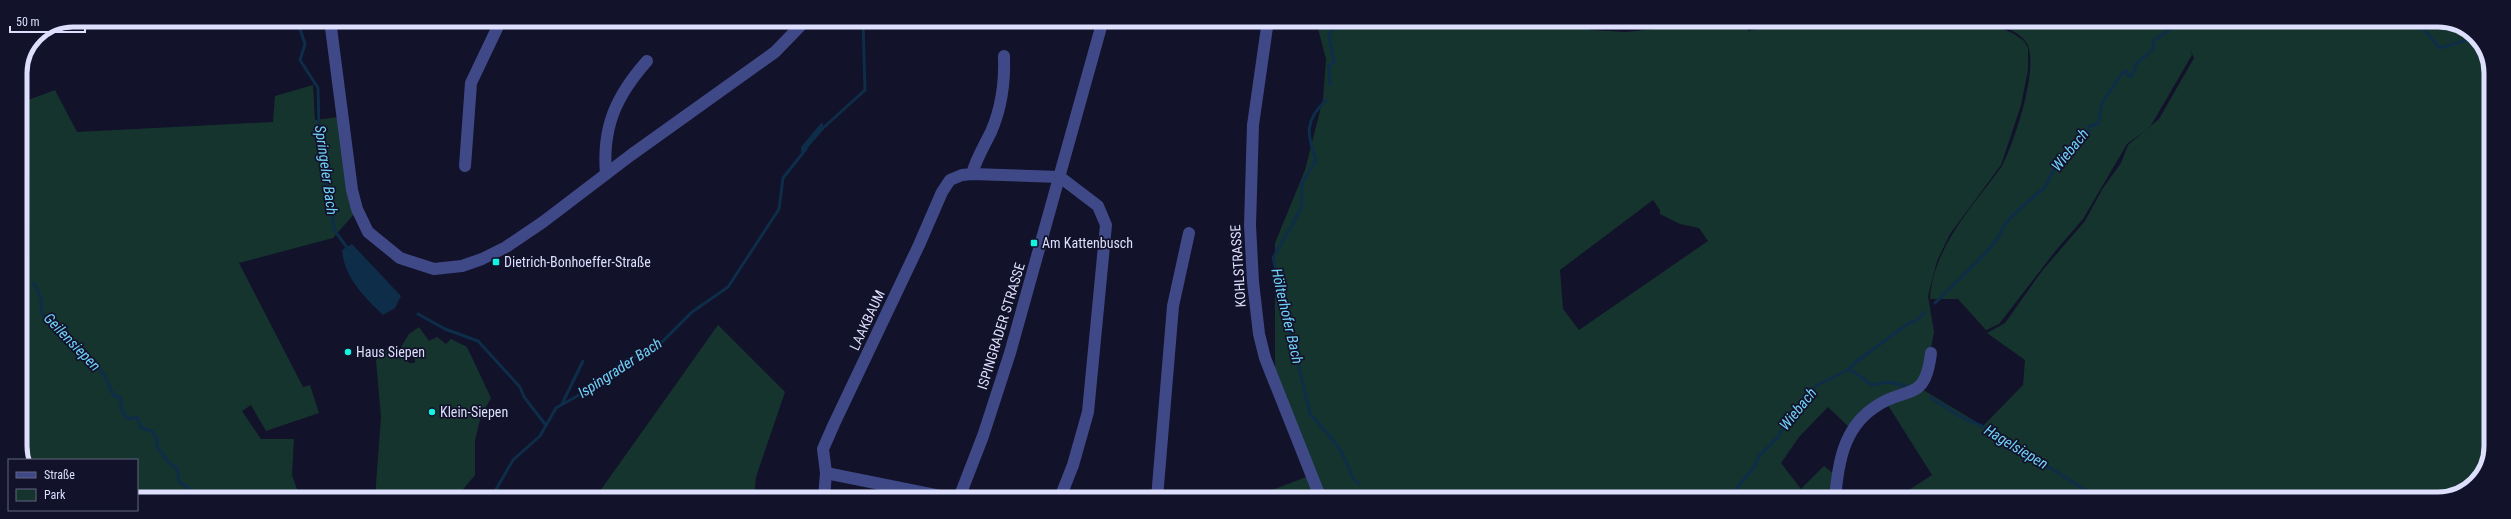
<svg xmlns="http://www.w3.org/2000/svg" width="2511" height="519" font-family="'Roboto Condensed',sans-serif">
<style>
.green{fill:#16342e;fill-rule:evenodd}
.water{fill:#0e2d48}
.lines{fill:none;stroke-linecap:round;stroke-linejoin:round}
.stream{stroke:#0e2d48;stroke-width:3}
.minor{stroke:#404987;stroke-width:12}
.poi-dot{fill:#13f4e3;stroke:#12122a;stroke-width:1.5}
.labels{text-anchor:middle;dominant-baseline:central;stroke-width:3.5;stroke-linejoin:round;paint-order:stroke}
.poi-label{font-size:14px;fill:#dddffd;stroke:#12122a;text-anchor:start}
.street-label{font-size:14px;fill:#dddffd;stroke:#12122a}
.water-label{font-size:15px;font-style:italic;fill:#70d1f8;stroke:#12122a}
.rim{fill:none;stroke:#dddffd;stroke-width:5}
</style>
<rect width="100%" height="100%" fill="#12122a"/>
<g class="green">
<path d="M1316 21H1586L1590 30 1626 32 1682 26 1703 21H1744L1748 31 1786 21H1986L2014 34 2024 41 2028 48V70L2021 105 2001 165 1950 234 1937 261 1928 296 1934 332 1925 377 1892 398 1852 430 1828 407 1799 437 1781 463 1801 489 1824 466 1835 475 1834 499H1322L1275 377V243L1305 170 1323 99 1326 59ZM1653 200 1660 210V214L1680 224 1699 228 1708 241 1579 330 1563 309 1560 270Z"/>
<path d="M1989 21H2448L2478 38 2491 70 2490 456 2473 486 2438 499H1895L1932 475 1886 402 1920 388 1983 426 2023 385 2025 360 1987 333 2005 323 2042 271 2085 221 2103 188 2121 163 2128 145 2159 119 2194 58 2190 49 2192 55 2150 127 2127 144 2083 219 2057 249 1999 324 1986 330 1958 299H1930C1933 247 1973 206 2002 166 2014 143 2041 64 2026 42 2020 32 2000 25 1989 21Z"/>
<polygon points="313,85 315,120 339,117 355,213 333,238 239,263 303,387 310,385 319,413 266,431 251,405 242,411 261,439 294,439 292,475 300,498 137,498 137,460 24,460 20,452 20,103 55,90 77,132 273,122 275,96"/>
<polygon points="718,325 785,392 756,477 754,498 595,498"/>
<polygon points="419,327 429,341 437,337 446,344 451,339 467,347 491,398 481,416 475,440 475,475 456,498 375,498 381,417 376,360 386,350 407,359 409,363 415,363 415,354 401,347 409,334"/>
<polygon points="1309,476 1319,499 1248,499"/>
</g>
<g class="water">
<polygon points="822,122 824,129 805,151 801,152 801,147"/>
<path d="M352 244 401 296 395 308 383 315C364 297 344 277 342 250Z"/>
</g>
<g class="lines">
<g class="stream">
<polyline points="297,20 305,44 300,60 318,88 319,130 327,193 335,231 348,249"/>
<polyline points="2416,21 2440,48 2476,37"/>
<polyline points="1330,85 1329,66 1334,62 1329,35 1340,21"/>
<path d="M1326 100C1304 121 1307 135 1316 160L1302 183 1301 209 1273 258 1310 414 1329 435 1342 453 1353 478 1359 484"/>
<polyline points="822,129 865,90 863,20"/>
<path d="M34 283 41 298 42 313 49 322 61 329 68 340 84 350 104 375 114 396 121 398C120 407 122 414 129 419L137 417 141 428 152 431 158 440 156 446 170 464 177 468 179 482 189 488 194 498"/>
<polyline points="1935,303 1986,253 2000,235 2004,225 2016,212 2045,187 2057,163 2068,148 2075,146 2089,131 2089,126 2098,124 2102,103 2123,72 2126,71 2129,76 2132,76 2136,64 2153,49 2154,40 2167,32 2173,21"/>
<polyline points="418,314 445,329 478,341 520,387 524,397 545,424"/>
<polyline points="1850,369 1872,385 1888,382 1906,386"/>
<polyline points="1931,398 1963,418 1991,430 2099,499"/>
<polyline points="562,404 583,361"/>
<polyline points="491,498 513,460 540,436 556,408 593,387 624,361 655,349 692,312 728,287 779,209 783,178 806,149"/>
<polyline points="1728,499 1755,466 1759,456 1778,437 1785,423 1817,385 1850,369 1856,362 1909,323 1916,321 1925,312"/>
</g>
<g class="minor">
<polyline points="330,20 352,190 357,209 368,232 400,258 434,269 462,266 482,259 506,247 543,222 631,155 775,52 806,20"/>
<polyline points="1268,20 1253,125 1250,225 1253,282 1259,334 1265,358 1321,499"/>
<polyline points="465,166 471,83 501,20"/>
<path d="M606 174C602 127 616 96 647 61"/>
<path d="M972 174C976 159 984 146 991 132 1001 109 1005 81 1004 56"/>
<polyline points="826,473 950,498"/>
<polyline points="824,498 826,473 823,449 834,424 919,245 942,192 950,180 962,175 972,174 1060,177 1098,206 1106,225 1088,412 1073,465 1060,498"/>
<polyline points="959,498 983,436 1010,353 1103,20"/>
<polyline points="1157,498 1173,306 1189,233"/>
<path d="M1835 499C1838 464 1843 428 1875 407 1906 385 1925 404 1931 353"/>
</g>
</g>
<g class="poi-dot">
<rect x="1030" y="239" width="8" height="8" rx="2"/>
<rect x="492" y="258" width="8" height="8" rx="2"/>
<circle cx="348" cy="352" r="4"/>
<circle cx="432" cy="412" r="4"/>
</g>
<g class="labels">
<g class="poi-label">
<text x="1042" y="243">Am Kattenbusch</text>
<text x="504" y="262">Dietrich-Bonhoeffer-Straße</text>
<text x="356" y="352">Haus Siepen</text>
<text x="440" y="412">Klein-Siepen</text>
</g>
<g class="street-label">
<text transform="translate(1238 266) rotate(-94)">KOHLSTRASSE</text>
<text transform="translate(867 320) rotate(-65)">LAAKBAUM</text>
<text transform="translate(1001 326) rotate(-73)">ISPINGRADER STRASSE</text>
</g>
<g class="water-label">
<text transform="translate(2070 150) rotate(-51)">Wiebach</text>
<text transform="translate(326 170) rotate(82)">Springeler Bach</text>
<text transform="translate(1287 316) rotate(77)">Hölterhofer Bach</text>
<text transform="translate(72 342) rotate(46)">Geilensiepen</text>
<text transform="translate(620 368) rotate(-33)">Ispingrader Bach</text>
<text transform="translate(1798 409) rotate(-51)">Wiebach</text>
<text transform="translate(2016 447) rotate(31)">Hagelsiepen</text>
</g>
</g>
<path d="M0 0H2511V519H0ZM73 27H2438A46 46 0 0 1 2484 73V446A46 46 0 0 1 2438 492H73A46 46 0 0 1 27 446V73A46 46 0 0 1 73 27Z" fill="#12122a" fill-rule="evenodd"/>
<path class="rim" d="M73 27H2438A46 46 0 0 1 2484 73V446A46 46 0 0 1 2438 492H73A46 46 0 0 1 27 446V73A46 46 0 0 1 73 27Z"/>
<rect x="8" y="459" width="130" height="52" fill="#12122a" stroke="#63647e"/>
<rect x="16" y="472" width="20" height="6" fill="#404987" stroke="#63647e"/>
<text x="44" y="479" font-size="12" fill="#dddffd">Straße</text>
<rect x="16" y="489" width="20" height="12" fill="#16342e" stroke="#63647e"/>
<text x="44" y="499" font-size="12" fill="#dddffd">Park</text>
<path d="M10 26v6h75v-6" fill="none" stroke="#dddffd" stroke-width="2"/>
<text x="16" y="26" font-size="12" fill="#dddffd" stroke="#12122a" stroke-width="3" paint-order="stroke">50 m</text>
</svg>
